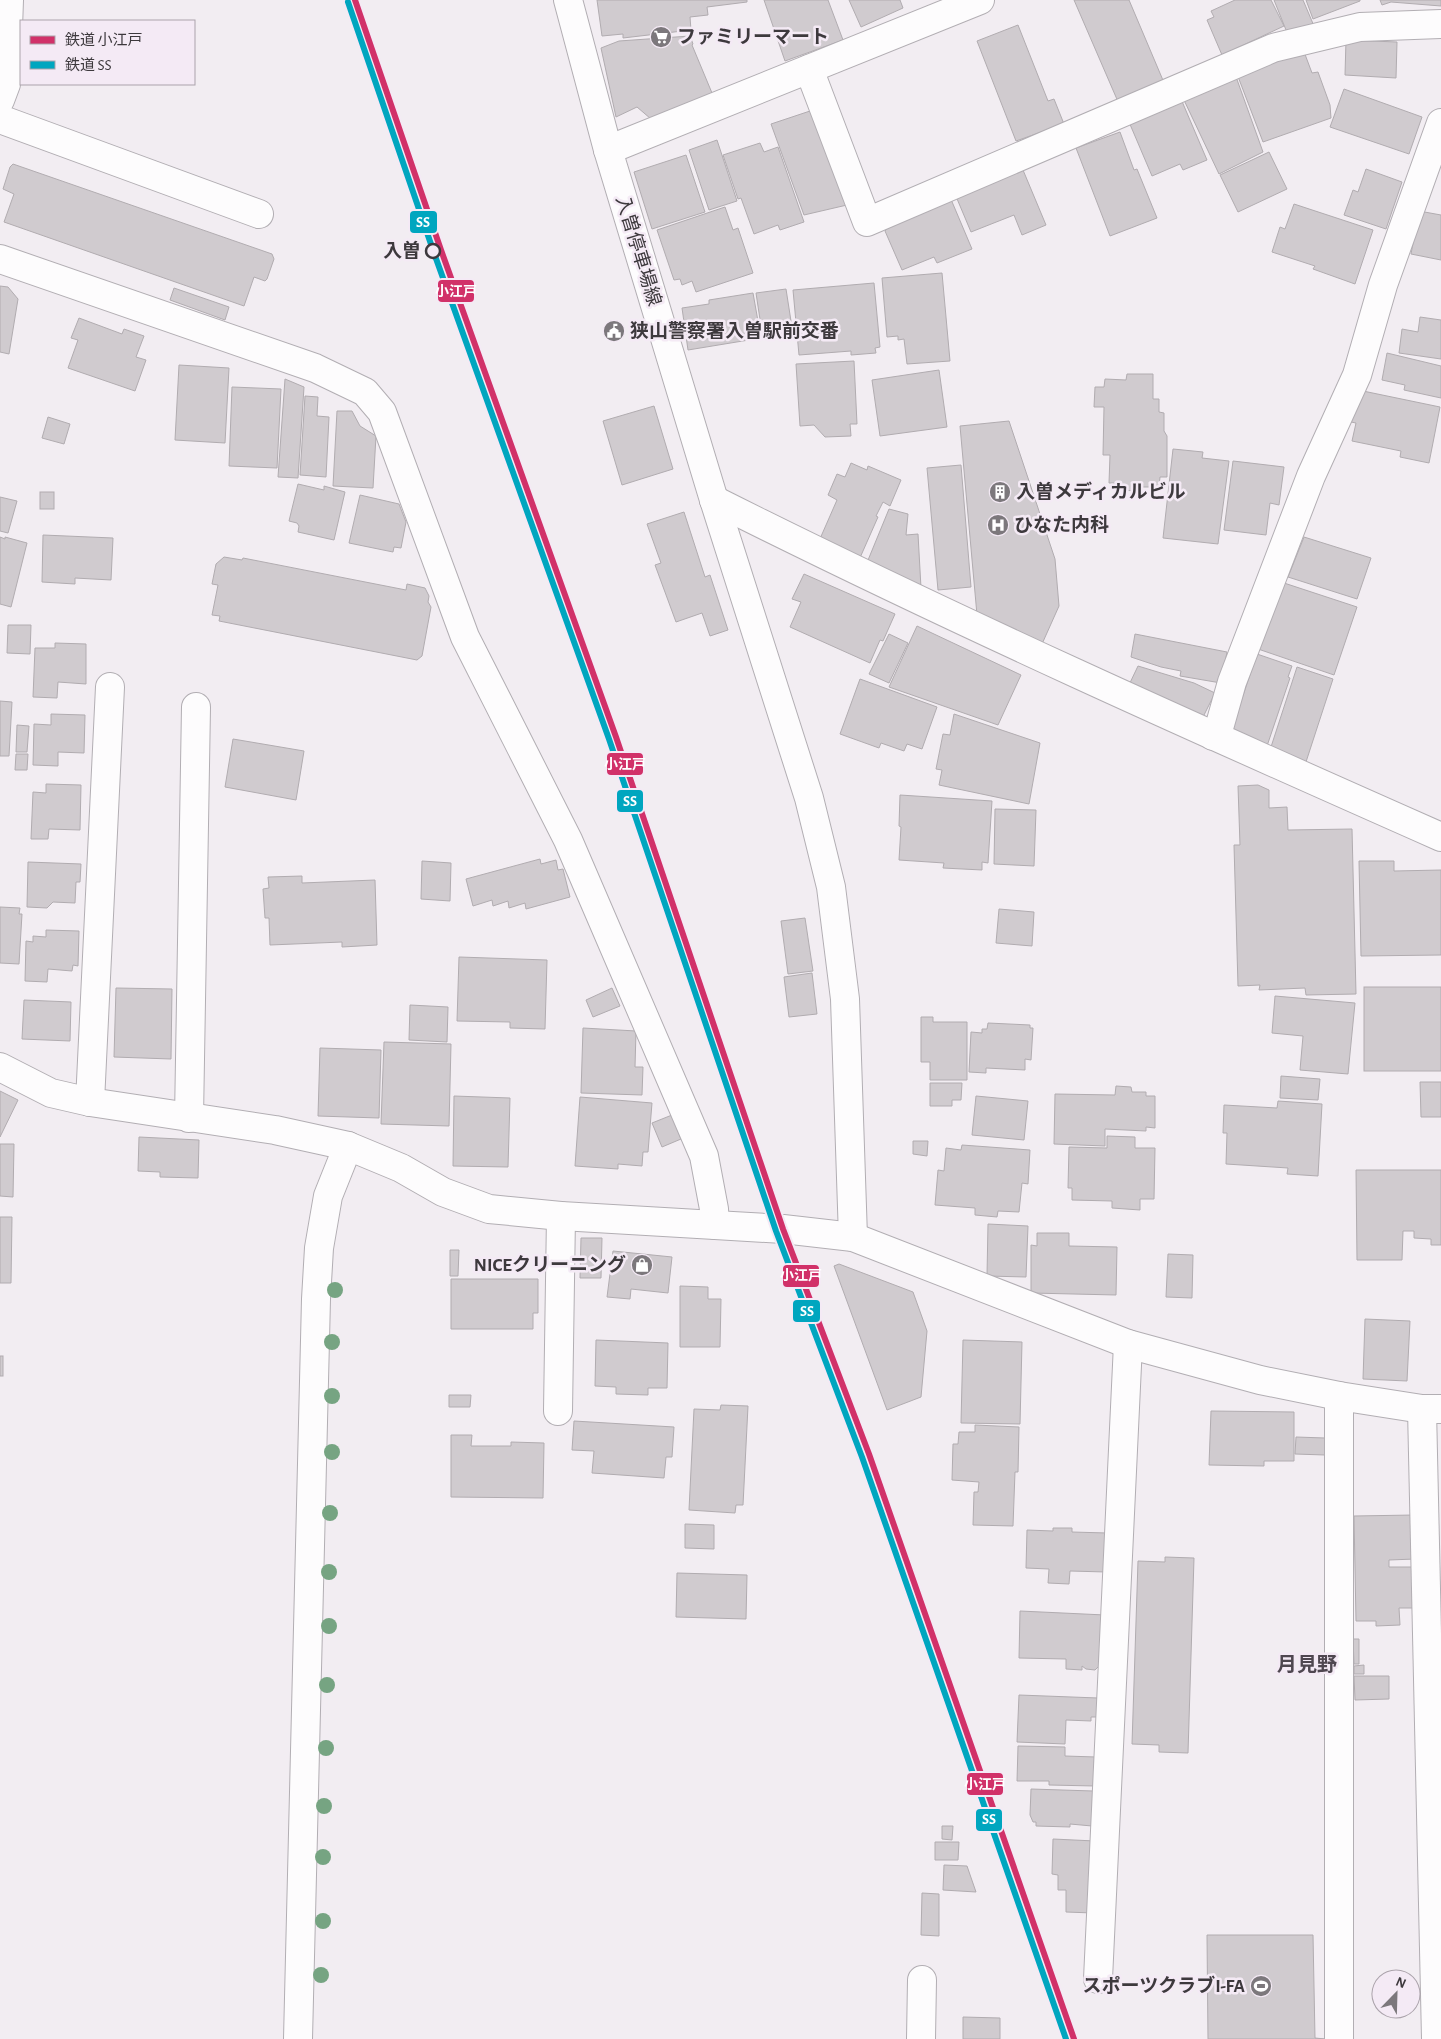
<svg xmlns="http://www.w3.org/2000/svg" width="1441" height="2039" font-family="'Alegreya Sans','Noto Sans JP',sans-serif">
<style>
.building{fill:#d0cbcf;stroke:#b1acb0}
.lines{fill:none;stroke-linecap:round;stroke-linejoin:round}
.minor-casing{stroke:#b2aeb3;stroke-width:30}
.major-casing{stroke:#b2aeb3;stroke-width:30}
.minor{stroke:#fdfcfd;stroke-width:28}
.major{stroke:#fdfcfd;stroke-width:28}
.rail-1-casing{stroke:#f4eaf5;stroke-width:10}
.rail-2-casing{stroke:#f4eaf5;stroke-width:10}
.rail-1{stroke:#d13169;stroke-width:6}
.rail-2{stroke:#00a6bf;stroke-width:6}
.tree{fill:#76a482}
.stop-dot{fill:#f4eaf5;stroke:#3d393d;stroke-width:2.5}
.labels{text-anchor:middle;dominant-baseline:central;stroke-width:5;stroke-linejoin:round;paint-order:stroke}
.poi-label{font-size:19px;font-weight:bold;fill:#3d393d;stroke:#f4eaf5;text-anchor:start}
.stop-label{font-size:19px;font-weight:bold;fill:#3d393d;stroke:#f4eaf5;text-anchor:end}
.street-label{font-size:19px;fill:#3d393d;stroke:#f4eaf5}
.neighbourhood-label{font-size:20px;font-weight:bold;fill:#4f4750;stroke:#f4eaf5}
.line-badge{stroke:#f4eaf5;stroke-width:2}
.badge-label{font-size:14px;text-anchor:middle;font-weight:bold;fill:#fff}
</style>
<rect width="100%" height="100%" fill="#f2edf2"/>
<g class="building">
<polygon points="597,0 747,0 747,2 707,7 708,15 690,17 691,30 623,38 623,34 602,36"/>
<polygon points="764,0 828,0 843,40 785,61"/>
<polygon points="849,0 900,0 903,8 861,27"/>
<polygon points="1074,0 1129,0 1165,85 1119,104"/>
<polygon points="1235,0 1271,0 1284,26 1222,55 1207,20 1214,17 1211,11"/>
<polygon points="1274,0 1303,0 1314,26 1288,35"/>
<polygon points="1306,0 1360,0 1360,1 1313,19"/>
<polygon points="1380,0 1441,0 1441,6 1391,2 1382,5"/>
<polygon points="1018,25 1048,101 1054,99 1064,124 1016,141 977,41"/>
<polygon points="690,36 693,44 692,45 712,93 651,119 637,107 616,117 601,48 619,41"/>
<polygon points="1346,40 1397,42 1396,78 1345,75"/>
<polygon points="1303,49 1312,73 1318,72 1330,105 1331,118 1263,142 1237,74"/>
<polygon points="1235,74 1263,152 1219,174 1183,98"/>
<polygon points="1344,89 1422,117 1409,154 1330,127"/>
<polygon points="1181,99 1207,160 1183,170 1180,164 1152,176 1129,122"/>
<polygon points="813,110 847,205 804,215 771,124"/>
<polygon points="1120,132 1134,170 1137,169 1157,218 1110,236 1076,148"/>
<polygon points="717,140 737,201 709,210 689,150"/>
<polygon points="760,143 764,152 778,147 804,222 780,230 778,225 754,234 741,198 738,199 723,155"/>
<polygon points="1269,152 1287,189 1238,212 1220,175"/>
<polygon points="686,155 705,212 652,229 634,172"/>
<polygon points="13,164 272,254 274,259 267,279 265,281 254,277 244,306 4,222 14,194 3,189 10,167"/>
<polygon points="1366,169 1402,182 1386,229 1344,215 1353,190 1358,192"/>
<polygon points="1023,170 1046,225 1022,235 1014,215 971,232 955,194"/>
<polygon points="950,197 972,249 937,263 934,257 902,270 885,231 894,220"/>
<polygon points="1294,204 1373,230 1355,284 1313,269 1315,266 1272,252 1280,227 1285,229"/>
<polygon points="725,207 733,230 738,228 753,273 696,292 692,281 682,285 680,279 674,280 657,230"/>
<polygon points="1419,211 1441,215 1441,260 1411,254"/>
<polygon points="942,273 950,361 907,364 904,339 898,340 898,336 887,337 882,278"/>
<polygon points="874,283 880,347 875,348 876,353 851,355 851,351 799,355 793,290"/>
<polygon points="0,286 8,287 18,299 9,354 0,352"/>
<polygon points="174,288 229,307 225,320 170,300"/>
<polygon points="786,289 793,334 766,338 765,326 761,326 756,293"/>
<polygon points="753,293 761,338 688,350 682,308 709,304 709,300"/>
<polygon points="1420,317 1441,320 1441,359 1399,353 1402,329 1418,332"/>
<polygon points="79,318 122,334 124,329 144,336 136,357 146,360 135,391 68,368 78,340 71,338"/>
<polygon points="1387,353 1441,366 1441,398 1404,390 1405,385 1382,380"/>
<polygon points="854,361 857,424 850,424 851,436 825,437 814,425 800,426 796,364"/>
<polygon points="179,365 229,368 225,443 175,440"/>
<polygon points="939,370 947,427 880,436 872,380"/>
<polygon points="1127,374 1153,374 1153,399 1159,399 1159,412 1164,413 1164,431 1167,436 1167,477 1160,477 1159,487 1142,487 1142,491 1114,490 1114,483 1109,483 1110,455 1103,455 1104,407 1094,407 1095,387 1104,387 1105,379 1126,380"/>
<polygon points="285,379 304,387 298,478 278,477"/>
<polygon points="232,387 281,389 277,468 229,466"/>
<polygon points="1363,391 1440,407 1429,463 1400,457 1401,451 1352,441 1356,423 1351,422 1356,399 1361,400"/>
<polygon points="305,396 318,397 317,416 329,417 326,477 300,475"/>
<polygon points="654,406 673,469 622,485 603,421"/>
<polygon points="337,411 352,411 360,426 376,436 373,488 333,486"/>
<polygon points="48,417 70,424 64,444 42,438"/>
<polygon points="1009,421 1055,559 1059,606 1042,644 977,615 960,426"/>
<polygon points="1173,449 1203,452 1202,458 1229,461 1218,544 1163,538"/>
<polygon points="1233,461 1284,467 1279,505 1270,503 1266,535 1224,530"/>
<polygon points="851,463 867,470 868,466 901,480 890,506 883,502 876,516 878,517 859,560 819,541 837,500 828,495 837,474 845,477"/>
<polygon points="961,465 971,587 938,590 927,468"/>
<polygon points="298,484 324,490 324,486 345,492 334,540 298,532 299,526 297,523 289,521"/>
<rect x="40" y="492" width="14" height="17"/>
<polygon points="360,495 399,504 406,522 401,548 394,547 393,552 349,543"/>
<polygon points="0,497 17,501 8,533 0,531"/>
<polygon points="889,509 908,514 906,535 918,534 921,588 866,565"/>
<polygon points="684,512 705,577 710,575 728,630 710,636 702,613 676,622 655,565 661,563 647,524"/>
<polygon points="43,535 113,538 111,580 75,578 75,584 42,582"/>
<polygon points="0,537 5,539 5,537 27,543 11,607 0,604"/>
<polygon points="1304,537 1371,558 1357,599 1288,577"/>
<polygon points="224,557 242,560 243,558 406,590 407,584 425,588 429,596 428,602 431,607 422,656 417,660 219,621 220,616 212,615 218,585 212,584 216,564"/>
<polygon points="804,574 895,614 883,641 880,640 870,663 790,627 801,602 792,599"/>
<polygon points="1281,582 1357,607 1334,675 1258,649"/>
<polygon points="8,625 31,625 30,654 7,653"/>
<polygon points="917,626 1021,675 998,725 889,687"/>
<polygon points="889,634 908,643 889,683 869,674"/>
<polygon points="1135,634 1227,652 1221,683 1180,676 1181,671 1161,667 1131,657"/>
<polygon points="55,643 86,644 86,684 58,682 57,698 33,697 35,648 55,648"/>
<polygon points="1257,654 1292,666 1288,677 1290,678 1267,746 1230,734"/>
<polygon points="1138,666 1194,683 1215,693 1201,721 1128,687"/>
<polygon points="1297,667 1333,679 1305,765 1270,750"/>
<polygon points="860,679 937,707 922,749 907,744 904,751 881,743 879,748 840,734"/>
<polygon points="0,701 12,702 9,756 0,756"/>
<polygon points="51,714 85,715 84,753 58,752 58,766 33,765 34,724 51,725"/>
<polygon points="954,714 1040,743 1029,804 939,785 942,770 936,769 943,734 950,735"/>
<polygon points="17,725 29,726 27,752 16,752"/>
<polygon points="233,739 304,751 296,800 225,787"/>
<polygon points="16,754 28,754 27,770 15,770"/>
<polygon points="46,784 81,785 80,830 49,829 48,839 31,839 33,792 46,793"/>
<polygon points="1258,785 1269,790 1269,808 1287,807 1288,830 1352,829 1356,994 1306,995 1305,988 1259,990 1260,985 1238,986 1234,845 1240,845 1238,786"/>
<polygon points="900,795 992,801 988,863 982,862 982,870 943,868 944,863 899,860 901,827 899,826"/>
<polygon points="995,809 1036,810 1034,866 994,864"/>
<polygon points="540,859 541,864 556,860 558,870 563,869 570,897 526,909 525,903 509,908 508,901 493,906 492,900 473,906 466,879"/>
<polygon points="422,861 451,863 450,901 421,899"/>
<polygon points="1359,861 1394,861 1394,871 1441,870 1441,955 1361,956"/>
<polygon points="28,862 81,864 80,882 76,882 75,903 53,902 47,908 27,907"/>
<polygon points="302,876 302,883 375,880 377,945 342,947 342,942 270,945 269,918 265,918 263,889 269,888 268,877"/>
<polygon points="0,907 20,908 19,914 22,914 19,964 0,963"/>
<polygon points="999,909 1034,912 1032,946 996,943"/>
<polygon points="805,918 813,971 788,974 781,921"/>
<polygon points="46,930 79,931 78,966 73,965 72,971 48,969 47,982 25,981 26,941 33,942 33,936 46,937"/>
<polygon points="459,957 547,960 545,1029 510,1028 510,1022 457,1021"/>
<polygon points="812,973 817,1014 789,1017 784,977"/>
<rect x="1364" y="987" width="77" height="84"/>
<polygon points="116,988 172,989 171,1059 114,1057"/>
<polygon points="612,988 620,1006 593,1017 586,1000"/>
<polygon points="1275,996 1355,1003 1348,1074 1300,1070 1303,1036 1272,1033"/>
<polygon points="24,1000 71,1002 70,1041 22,1039"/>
<polygon points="410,1005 448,1007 447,1042 409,1040"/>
<polygon points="921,1017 933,1017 933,1022 967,1022 967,1080 930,1080 930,1062 921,1062"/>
<polygon points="988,1023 1030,1025 1030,1028 1033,1028 1031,1060 1025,1059 1025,1070 986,1068 986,1073 969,1072 971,1032 982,1033 982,1029 987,1029"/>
<polygon points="583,1028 636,1031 635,1067 643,1067 642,1095 581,1093"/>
<polygon points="384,1042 451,1044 449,1126 381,1124"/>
<polygon points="320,1048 381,1050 379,1118 318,1116"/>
<polygon points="1281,1076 1320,1079 1318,1100 1280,1098"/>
<polygon points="1420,1082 1441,1082 1441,1117 1421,1117"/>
<polygon points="930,1083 962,1083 961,1100 952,1100 952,1106 930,1106"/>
<polygon points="1116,1086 1131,1087 1132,1092 1146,1092 1146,1096 1155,1096 1155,1128 1146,1127 1146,1131 1105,1129 1105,1146 1054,1144 1055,1094 1115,1095"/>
<polygon points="0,1091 18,1100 0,1137"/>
<polygon points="454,1096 510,1098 508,1167 453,1166"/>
<polygon points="976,1096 1028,1101 1024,1140 972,1135"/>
<polygon points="580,1097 652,1103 648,1152 643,1152 642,1166 618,1164 618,1169 575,1166"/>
<polygon points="1278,1101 1322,1104 1318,1176 1287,1174 1288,1168 1226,1164 1227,1133 1223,1133 1224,1105 1277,1108"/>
<polygon points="672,1115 681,1139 662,1147 652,1123"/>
<polygon points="1107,1136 1135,1137 1135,1148 1155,1148 1154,1199 1140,1199 1140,1210 1112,1208 1112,1201 1072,1200 1072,1188 1068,1188 1069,1147 1107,1148"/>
<polygon points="139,1137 199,1140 198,1178 160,1177 160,1172 138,1171"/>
<polygon points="913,1141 928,1141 927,1156 913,1154"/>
<polygon points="0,1144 14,1144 13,1197 0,1196"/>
<polygon points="962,1145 1030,1150 1028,1184 1022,1183 1019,1212 998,1211 997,1217 975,1215 975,1208 935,1205 938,1170 944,1171 946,1148 961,1150"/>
<polygon points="1356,1170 1441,1170 1441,1245 1431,1245 1431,1239 1414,1238 1414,1231 1403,1231 1402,1260 1357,1260"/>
<polygon points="0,1217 12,1217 11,1283 0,1283"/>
<polygon points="988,1224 1028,1226 1026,1277 987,1276"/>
<polygon points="1037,1233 1069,1233 1069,1246 1117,1247 1116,1295 1031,1293 1031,1245 1037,1246"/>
<polygon points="581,1238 602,1238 601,1278 580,1278"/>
<polygon points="450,1250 459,1250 458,1276 450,1276"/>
<polygon points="613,1251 672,1257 668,1293 631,1289 630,1299 607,1297"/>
<polygon points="1168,1254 1193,1255 1192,1298 1166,1297"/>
<polygon points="839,1264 913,1292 927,1331 921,1397 887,1410 834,1266"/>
<polygon points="451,1279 538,1279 538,1313 533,1313 533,1329 451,1329"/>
<polygon points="680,1286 708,1287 708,1299 721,1299 720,1347 680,1347"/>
<polygon points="1365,1319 1410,1321 1407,1381 1363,1379"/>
<polygon points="596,1340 668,1343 667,1388 648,1388 648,1395 616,1394 616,1387 595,1386"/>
<polygon points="963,1340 1022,1342 1020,1424 961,1423"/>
<rect x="0" y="1356" width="3" height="20"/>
<polygon points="449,1395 471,1395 470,1407 449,1407"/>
<polygon points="721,1405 748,1406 743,1505 736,1505 735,1513 689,1510 694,1409 720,1410"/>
<polygon points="1211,1411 1294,1412 1294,1461 1264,1461 1264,1466 1209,1465"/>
<polygon points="574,1421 674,1427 672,1457 666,1457 664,1478 592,1473 594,1451 572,1450"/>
<polygon points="975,1425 1019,1427 1018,1472 1015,1472 1013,1526 973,1525 974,1492 978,1492 979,1482 952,1480 953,1444 958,1444 959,1432 975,1432"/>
<polygon points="451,1435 472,1435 471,1446 511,1446 511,1442 544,1443 543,1498 451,1497"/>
<polygon points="1296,1437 1325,1438 1325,1455 1295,1454"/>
<polygon points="1414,1515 1415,1559 1389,1560 1389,1567 1413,1567 1414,1608 1399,1608 1400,1625 1376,1626 1376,1621 1356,1621 1354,1516"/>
<polygon points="685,1524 714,1525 714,1549 685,1548"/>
<polygon points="1053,1528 1072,1528 1072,1532 1107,1533 1106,1572 1070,1571 1069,1584 1048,1583 1049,1569 1026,1568 1027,1530 1053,1531"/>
<polygon points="1165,1557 1194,1558 1188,1753 1159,1752 1159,1745 1132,1744 1138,1561 1165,1562"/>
<polygon points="677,1573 747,1575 746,1619 676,1617"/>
<polygon points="1020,1611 1105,1615 1100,1665 1095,1670 1086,1669 1082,1666 1082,1670 1066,1669 1066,1659 1019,1658"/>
<polygon points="1353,1639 1359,1639 1359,1664 1354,1664"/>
<polygon points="1364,1665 1364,1674 1354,1674 1354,1666"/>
<polygon points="1354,1676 1389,1676 1389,1699 1355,1700"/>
<polygon points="1019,1695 1098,1698 1098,1717 1091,1717 1091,1721 1066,1720 1065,1744 1017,1742"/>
<polygon points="1018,1746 1065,1747 1065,1756 1096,1757 1095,1786 1049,1785 1049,1781 1017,1781"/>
<polygon points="1031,1789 1093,1791 1092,1826 1070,1824 1070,1827 1036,1826 1036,1822 1033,1822 1030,1815"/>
<polygon points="942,1826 953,1826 952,1840 942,1839"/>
<polygon points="1053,1839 1095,1841 1093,1913 1066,1912 1066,1890 1058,1890 1058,1875 1052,1874"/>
<polygon points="935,1842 959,1842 958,1860 935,1860"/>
<polygon points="944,1865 967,1866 976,1892 943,1890"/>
<polygon points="922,1893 939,1894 939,1936 921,1935"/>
<polygon points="1207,1935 1313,1935 1315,2038 1325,2039 1208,2039"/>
<polygon points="963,2017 1000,2018 1000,2039 963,2039"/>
</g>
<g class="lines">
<g class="minor-casing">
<g id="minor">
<polyline points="809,69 867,222 1273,48 1360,27 1441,24"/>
<polyline points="0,100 6,84 9,0"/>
<polyline points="0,119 259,214"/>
<polyline points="608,150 980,0"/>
<polyline points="0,259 315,368 365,392 382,412 465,637 568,840 704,1156 714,1209 715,1225 561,1216 489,1209 443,1192 401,1168 348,1146 275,1130 90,1102 51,1093 0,1067"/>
<path d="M714 500C953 620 1197 729 1441 837"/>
<polyline points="714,500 809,798 831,887 845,999 853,1237"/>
<polyline points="1213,736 1219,728 1232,682 1311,476 1357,375 1383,285 1441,123"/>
<polyline points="90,1102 110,687"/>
<polyline points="189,1118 196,707"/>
<polyline points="715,1225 783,1229 853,1237 1128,1344 1260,1380 1339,1396 1422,1409 1441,1409"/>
<polyline points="1422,1409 1436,2039"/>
<polyline points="558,1411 561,1216"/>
<polyline points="1098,1979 1128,1344"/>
<polyline points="298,2039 316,1299 319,1248 328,1196 348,1146"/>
<polyline points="921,2039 922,1980"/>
<polyline points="1339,2039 1339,1396"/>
</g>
</g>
<g class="major-casing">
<polyline id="major" points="568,0 608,150 714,500"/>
</g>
<use href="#minor" class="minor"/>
<use href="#major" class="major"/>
<g class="rail-1-casing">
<polyline id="rail-1" points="355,0 441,250 616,737 783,1229 869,1454 1074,2039"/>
</g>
<g class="rail-2-casing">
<polyline id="rail-2" points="348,2 434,253 609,739 776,1231 862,1457 1066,2039"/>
</g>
<use href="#rail-1" class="rail-1"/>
<use href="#rail-2" class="rail-2"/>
</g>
<g class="tree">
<circle cx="335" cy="1290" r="8"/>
<circle cx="332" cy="1342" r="8"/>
<circle cx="332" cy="1396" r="8"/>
<circle cx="332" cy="1452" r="8"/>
<circle cx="330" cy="1513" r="8"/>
<circle cx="329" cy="1572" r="8"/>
<circle cx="329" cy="1626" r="8"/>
<circle cx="327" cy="1685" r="8"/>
<circle cx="326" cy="1748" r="8"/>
<circle cx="324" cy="1806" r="8"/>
<circle cx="323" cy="1857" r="8"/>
<circle cx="323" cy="1921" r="8"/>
<circle cx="321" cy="1975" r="8"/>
</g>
<defs>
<g id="supermarket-disc" transform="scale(1.125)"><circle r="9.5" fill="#7c787c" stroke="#f4eaf5"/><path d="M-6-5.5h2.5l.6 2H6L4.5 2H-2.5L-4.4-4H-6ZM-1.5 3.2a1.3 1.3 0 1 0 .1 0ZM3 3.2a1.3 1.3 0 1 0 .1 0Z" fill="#fff"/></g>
<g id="civic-disc" transform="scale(1.125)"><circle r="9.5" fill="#7c787c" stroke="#f4eaf5"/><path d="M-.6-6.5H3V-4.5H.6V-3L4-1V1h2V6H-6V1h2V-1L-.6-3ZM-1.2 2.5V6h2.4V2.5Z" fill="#fff"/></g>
<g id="building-disc" transform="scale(1.125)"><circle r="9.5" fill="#7c787c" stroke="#f4eaf5"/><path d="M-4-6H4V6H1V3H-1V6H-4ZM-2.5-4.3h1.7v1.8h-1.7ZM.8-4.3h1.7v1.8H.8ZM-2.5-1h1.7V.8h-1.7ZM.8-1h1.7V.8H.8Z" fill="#fff"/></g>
<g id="hospital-disc" transform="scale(1.125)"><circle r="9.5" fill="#7c787c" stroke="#f4eaf5"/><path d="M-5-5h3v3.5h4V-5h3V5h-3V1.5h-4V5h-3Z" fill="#fff"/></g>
<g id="shop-disc" transform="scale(1.125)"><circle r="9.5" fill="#7c787c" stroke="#f4eaf5"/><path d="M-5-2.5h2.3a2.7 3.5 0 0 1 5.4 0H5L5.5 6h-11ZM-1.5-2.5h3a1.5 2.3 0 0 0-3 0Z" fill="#fff"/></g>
<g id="stadium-disc" transform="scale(1.125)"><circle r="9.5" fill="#7c787c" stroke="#f4eaf5"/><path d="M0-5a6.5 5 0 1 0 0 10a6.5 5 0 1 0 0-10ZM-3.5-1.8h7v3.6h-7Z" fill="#fff"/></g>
</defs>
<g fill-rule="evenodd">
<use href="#supermarket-disc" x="661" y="37"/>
<use href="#civic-disc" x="614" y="331"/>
<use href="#building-disc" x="1000" y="492"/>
<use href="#hospital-disc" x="998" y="525"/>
<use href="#shop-disc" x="642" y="1265"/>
<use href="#stadium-disc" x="1261" y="1986"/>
</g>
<circle class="stop-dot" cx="433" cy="251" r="7"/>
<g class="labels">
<g class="poi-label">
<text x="677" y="37">ファミリーマート</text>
<text x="630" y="331">狭山警察署入曽駅前交番</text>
<text x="1016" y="492">入曽メディカルビル</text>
<text x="1014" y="525">ひなた内科</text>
<text x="626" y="1265" text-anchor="end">NICEクリーニング</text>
<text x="1245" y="1986" text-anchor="end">スポーツクラブI-FA</text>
</g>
<g class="stop-label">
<text x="421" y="251">入曽</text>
</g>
<g class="street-label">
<text transform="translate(638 251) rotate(73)">入曽停車場線</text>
</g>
<g class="neighbourhood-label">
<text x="1307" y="1665">月見野</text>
</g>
</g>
<g class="line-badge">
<rect x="409" y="210" width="29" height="24" rx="5" fill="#00a6bf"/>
<rect x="437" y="279" width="38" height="24" rx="5" fill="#d13169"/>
<rect x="606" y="752" width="38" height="24" rx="5" fill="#d13169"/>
<rect x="616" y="789" width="28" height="24" rx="5" fill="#00a6bf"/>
<rect x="782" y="1264" width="38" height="24" rx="5" fill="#d13169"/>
<rect x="792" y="1299" width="29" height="24" rx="5" fill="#00a6bf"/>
<rect x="966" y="1772" width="38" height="24" rx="5" fill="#d13169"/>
<rect x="975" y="1808" width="28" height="24" rx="5" fill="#00a6bf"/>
</g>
<g class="badge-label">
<text x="423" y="227">SS</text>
<text x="456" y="296">小江戸</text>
<text x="625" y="769">小江戸</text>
<text x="630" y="806">SS</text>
<text x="801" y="1280">小江戸</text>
<text x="807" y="1316">SS</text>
<text x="985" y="1789">小江戸</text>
<text x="989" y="1824">SS</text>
</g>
<rect x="20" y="20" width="175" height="65" fill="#f4eaf5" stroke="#aba3ab"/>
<rect x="30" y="36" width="25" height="8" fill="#d13169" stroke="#aba3ab"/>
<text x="65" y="45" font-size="15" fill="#3d393d">鉄道 小江戸</text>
<rect x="30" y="61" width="25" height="8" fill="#00a6bf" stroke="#aba3ab"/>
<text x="65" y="70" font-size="15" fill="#3d393d">鉄道 SS</text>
<g transform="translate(1396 1994) rotate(23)"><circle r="24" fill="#f4eaf5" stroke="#aba3ab"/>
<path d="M0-4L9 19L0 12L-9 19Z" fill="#7c787c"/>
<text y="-8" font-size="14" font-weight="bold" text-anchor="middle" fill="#3d393d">N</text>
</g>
</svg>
